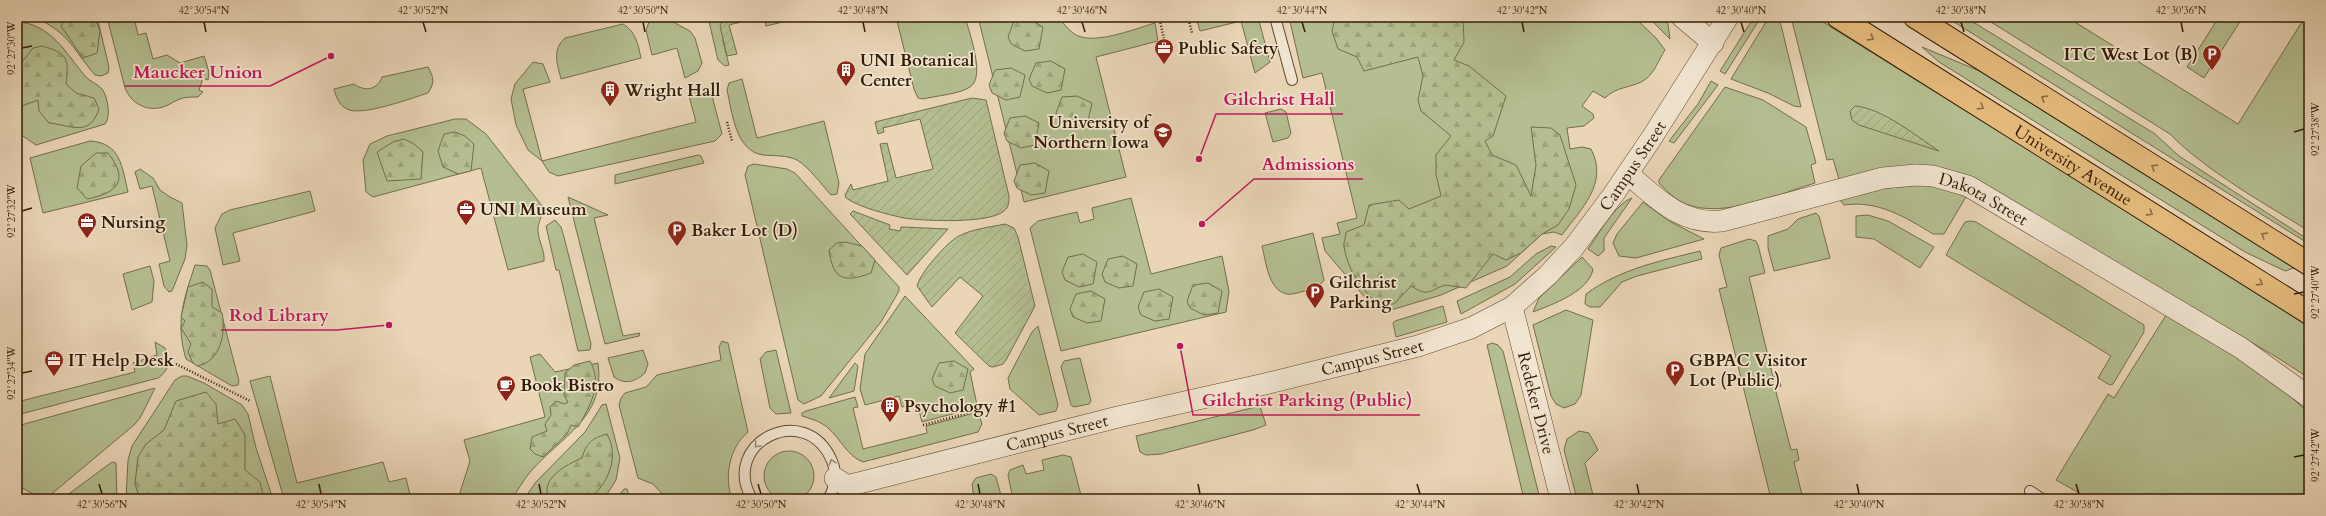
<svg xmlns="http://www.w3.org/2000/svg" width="2326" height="516" font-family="Cardo,serif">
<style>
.grass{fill:#b4be90;stroke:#746d4a}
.forest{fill:url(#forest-firs);stroke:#746d4a}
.garden{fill:url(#garden-furrows);stroke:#746d4a}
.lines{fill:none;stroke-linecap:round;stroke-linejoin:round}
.lane-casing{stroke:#614a31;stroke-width:12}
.street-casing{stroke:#614a31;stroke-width:22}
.primary-casing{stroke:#331c04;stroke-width:24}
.path{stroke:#331c04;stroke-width:2.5;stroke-dasharray:1 2;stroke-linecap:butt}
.lane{stroke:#f1e4d0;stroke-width:10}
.street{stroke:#f1e4d0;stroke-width:21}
.primary{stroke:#e5ba7c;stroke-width:22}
.oneway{stroke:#8c6b40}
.oneway2{stroke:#9c8a74}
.ticks{fill:none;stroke:#331c04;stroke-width:1.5}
.labels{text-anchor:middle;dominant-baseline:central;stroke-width:3.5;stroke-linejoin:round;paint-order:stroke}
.poi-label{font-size:17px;font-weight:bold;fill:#331c04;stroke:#f1e4d0;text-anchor:start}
.street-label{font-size:17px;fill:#331c04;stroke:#f1e4d0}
.leader{fill:none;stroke:#c2185b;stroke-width:1.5}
.callout-dot{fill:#c2185b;stroke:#f1e4d0;stroke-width:1.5}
.callout-label{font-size:18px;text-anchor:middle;font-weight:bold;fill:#c2185b;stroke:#f1e4d0;stroke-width:3.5;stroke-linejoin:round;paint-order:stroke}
.neatline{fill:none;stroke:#331c04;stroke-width:1.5}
.ticks-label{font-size:10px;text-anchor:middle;fill:#331c04}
</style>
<defs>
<pattern id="forest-firs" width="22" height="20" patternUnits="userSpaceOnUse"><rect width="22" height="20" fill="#b4be90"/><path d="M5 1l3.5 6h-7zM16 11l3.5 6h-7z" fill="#9ba37b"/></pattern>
<pattern id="garden-furrows" width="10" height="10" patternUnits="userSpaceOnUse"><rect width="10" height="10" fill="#b4be90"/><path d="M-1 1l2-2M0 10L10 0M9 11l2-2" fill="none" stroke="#9ba37b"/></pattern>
</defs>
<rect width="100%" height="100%" fill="#ead5b7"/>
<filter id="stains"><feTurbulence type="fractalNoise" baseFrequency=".005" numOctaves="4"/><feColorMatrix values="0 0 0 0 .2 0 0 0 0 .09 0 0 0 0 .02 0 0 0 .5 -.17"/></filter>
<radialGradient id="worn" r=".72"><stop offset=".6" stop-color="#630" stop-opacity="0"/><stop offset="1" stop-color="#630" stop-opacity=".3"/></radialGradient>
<g class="grass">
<path d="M35 17H97L109 67 108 73 101 76 95 75C71 47 71 35 35 17Z"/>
<path d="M107 17H134L138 35 146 33 153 59 167 55 180 63 204 56 209 72 208 80 203 78 199 90 203 92 198 97C193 97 188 97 183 98 175 100 170 105 163 107 146 112 131 103 125 88Z"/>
<polygon points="651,17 664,17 690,31 695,38 702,63 698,71 685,78 677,48 652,55 646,30"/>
<polygon points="708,17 734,17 723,21 723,41 729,65 725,66 718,60"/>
<path d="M896 17H965C969 32 986 77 970 87 960 94 935 96 923 99L918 98 914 89Z"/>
<path d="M978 17H1058C1063 22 1067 29 1073 33 1091 47 1134 29 1155 23L1158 41 1096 57 1126 177 1024 202Z"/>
<polygon points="1196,17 1258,17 1270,62 1255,73 1241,21 1200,31"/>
<path d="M1289 17H1634L1656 38 1665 50C1659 59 1655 72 1646 79 1634 88 1616 86 1605 98L1593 91 1582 106 1593 114 1594 118 1584 126 1567 128 1570 149 1582 147 1591 149C1609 183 1581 209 1562 235L1554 232 1542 234 1507 266 1441 295 1391 310 1375 309 1325 251 1322 238 1340 234 1337 223 1357 218 1322 73 1303 78Z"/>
<polygon points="1648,17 1664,18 1668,24 1670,39"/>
<polygon points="1754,17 1761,17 1725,74 1720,71"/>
<polygon points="1769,17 1779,17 1801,107 1794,106 1768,93 1731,79"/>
<polygon points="1791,17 1815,17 2309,325 2309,378 2278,358 1974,179 1839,179 1833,159 1827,160"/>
<polygon points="1946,17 1965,17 2155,134 2179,156 2309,240 2309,244"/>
<path d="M1983 17H2067L2238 124 2305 17H2309V231C2265 204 2205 170 2170 134Z"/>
<polygon points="2219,17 2243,17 2204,78 2187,67"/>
<path d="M17 22C50 23 66 53 85 76 89 81 98 84 102 89 108 97 111 117 105 124L36 145 17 132Z"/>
<path d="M623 24C636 32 638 44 641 58L561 79C557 63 552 50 565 38Z"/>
<polygon points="1922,47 1982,72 2297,267 2285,271 2245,252 1939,62"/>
<polygon points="533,62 543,64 550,82 523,89 542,161 696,122 688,92 703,88 711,92 722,134 715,141 558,176 549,172 542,161 528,150 516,125 511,99 515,84"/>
<path d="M428 67C434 78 435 82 428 93 412 98 361 117 347 109 339 105 336 97 334 89L354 84C365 92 377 90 382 77Z"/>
<path d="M742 79 757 138 824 121 839 183 837 194 831 195C821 184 809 167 797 160 787 155 774 156 763 155 735 151 732 111 727 90L729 83Z"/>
<polygon points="1711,81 1718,85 1674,143 1669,141 1698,104"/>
<path d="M1725 87 1763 100 1806 127 1816 163 1811 165 1815 183C1779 194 1723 219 1686 204 1676 200 1666 191 1659 183V180Z"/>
<polygon points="1281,109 1286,112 1291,133 1288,138 1273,142 1265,113"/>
<path d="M455 119H466L486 134 543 207C543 216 537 223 538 232 539 242 545 251 544 261L508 270 481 168 373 197 366 192 363 160 370 144 387 136Z"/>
<path d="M90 141C121 143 122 167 128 192L43 213 30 158Z"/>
<polygon points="698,155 701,156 704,163 615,184 615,175"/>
<polygon points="754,164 787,169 795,173 899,287 899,291 881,322 821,396 804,404 798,400 745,175 748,166"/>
<polygon points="140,169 153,178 160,190 170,197 182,203 187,245 185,259 172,291 169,292 164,286 159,264 170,261 152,186 140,189 135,172"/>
<path d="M1933 184 1967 195 1944 234H1933C1905 217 1878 200 1844 205L1840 200 1853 191Z"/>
<polygon points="310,191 315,211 233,233 240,261 223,265 215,228 222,214 230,210"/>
<polygon points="568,197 608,215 594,218 623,336 640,333 639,336 605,344"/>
<polygon points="1131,198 1151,274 1222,256 1229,291 1226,312 1061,351 1030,228 1038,221 1077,212 1080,223 1094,219 1092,208"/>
<path d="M1632 198 1604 238V251L1598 256 1588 249C1598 235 1615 204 1632 198Z"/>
<polygon points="1643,202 1669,221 1704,239 1636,258 1619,256 1613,243 1617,234"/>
<polygon points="1816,213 1819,216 1830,258 1774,271 1768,248 1768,236 1788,229 1798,219"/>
<polygon points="1868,215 1888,221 1934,247 1920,268 1874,239 1856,237 1856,216"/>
<polygon points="555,220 561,227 564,237 591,344 590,350 578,351 559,270 556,270 546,226"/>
<polygon points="1971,221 1976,222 2144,325 2144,332 2113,384 2110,385 2098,378 2111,356 1946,255 1963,225 1965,222"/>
<path d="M1313 233 1324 280C1320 287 1312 289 1305 291 1300 292 1292 295 1287 294 1268 290 1266 262 1262 246Z"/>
<polygon points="1749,239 1756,241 1758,245 1765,273 1749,277 1773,377 1778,375 1781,386 1775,388 1791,450 1797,449 1799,460 1794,462 1803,499 1771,499 1719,289 1727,287 1719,255 1721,248"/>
<polygon points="1551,246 1556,247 1515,284 1461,314 1457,301 1510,277 1536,254"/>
<path d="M1700 251 1702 259 1637 276 1622 282 1600 307H1590L1585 304 1586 294C1620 269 1660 261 1700 251Z"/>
<path d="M1582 257 1593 269C1589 292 1551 305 1533 312L1539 298Z"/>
<path d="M195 265 207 266 210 270 239 381 238 385 232 386 186 359C175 322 184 299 195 265Z"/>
<polygon points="150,266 154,281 152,302 132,310 123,274"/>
<polygon points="905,296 974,369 970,372 977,405 975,408 922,422 917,403 902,407 899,396 865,405 860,389 865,354"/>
<polygon points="1443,306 1447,322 1396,337 1393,323 1395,321"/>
<polygon points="1566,310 1593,320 1581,395 1575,404 1564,408 1556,404 1551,396 1533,325"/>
<polygon points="2168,312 2254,364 2309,413 2309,491 2289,499 2090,499 2056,480 2108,394 2114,398"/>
<polygon points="1038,326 1058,405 1056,411 1039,415 1010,389 1008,378 1032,332"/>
<path d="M722 341 728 343 748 432C729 448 724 477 732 499H667L653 484 638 478 619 405 621 398 625 393 646 387 657 375 721 360 719 347Z"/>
<path d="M155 342 165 348C170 360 170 370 158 378L17 415V402L135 372 133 363 157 355Z"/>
<polygon points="1492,343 1498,345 1503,351 1540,499 1524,499 1487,345"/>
<path d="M643 350 648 364 645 373C635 382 625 385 614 377L608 358Z"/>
<polygon points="776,350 791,413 776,414 770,408 760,359 766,352"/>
<path d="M540 354 555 372 598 363C606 417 562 436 531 471 524 479 518 490 512 499H458L470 461 464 440 545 417 530 357Z"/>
<polygon points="1080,358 1091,401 1089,404 1074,407 1071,405 1061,367 1064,361"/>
<polygon points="855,363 858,366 854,391 829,398"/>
<polygon points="182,376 187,376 204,383 242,405 248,414 256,448 273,499 126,499 128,460 132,446 175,380"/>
<polygon points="270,376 297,483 383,462 389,482 406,478 411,499 284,499 250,381"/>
<polygon points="155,388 140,418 134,425 48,497 35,495 17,485 17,426"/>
<path d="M855 397 858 407 853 408 863 449 927 433 926 426 978 412 982 424 978 432 863 462C847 456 841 439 828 428 820 421 811 419 802 416V413L806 411Z"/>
<polygon points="606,404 620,458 616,480 604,499 524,499 536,482 585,432 602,405"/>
<polygon points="1260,406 1266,425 1253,430 1161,454 1146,455 1140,452 1136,436"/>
<polygon points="1579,431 1589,433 1598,450 1585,463 1594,499 1577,499 1564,450 1567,439"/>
<circle cx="789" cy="476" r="25"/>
<polygon points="1063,455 1071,457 1082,499 1013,499 1008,475 1010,470 1023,465 1026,474 1044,470 1042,460"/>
<polygon points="112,462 116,463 117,499 62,499"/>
<polygon points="991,474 996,477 1002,499 974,499 972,484 976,478"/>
<polygon points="624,489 627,489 630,499 616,499"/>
</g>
<g class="forest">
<polygon points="66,17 94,17 100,30 97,53 83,58 61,26"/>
<path d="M1335 17H1463L1464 42 1454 60 1469 66 1506 96 1493 136 1485 141 1492 155 1516 165 1531 196 1536 165 1531 127 1551 128 1560 135 1576 185 1569 209 1558 225 1542 234 1521 253 1506 260 1493 254 1466 288 1445 285C1428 291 1429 297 1411 286L1394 304H1379C1361 290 1348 270 1344 247 1343 243 1346 237 1346 232L1364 225 1369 205 1399 200 1409 209 1441 196 1436 174V155L1451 136 1421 111 1418 100 1423 76 1418 57 1364 71 1357 57 1338 49 1332 31Z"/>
<polygon points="1029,19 1043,27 1039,49 1025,51 1011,44 1008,37 1014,21"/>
<path d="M42 46C68 53 69 59 66 84L76 93 94 98 99 109C89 138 71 125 49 123L39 111 38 100 22 106 17 104V68L33 48Z"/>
<polygon points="1051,61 1065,69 1061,90 1047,93 1032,86 1029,79 1036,63"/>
<polygon points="1011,68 1025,75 1020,97 1006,100 992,93 989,85 995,70"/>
<polygon points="1077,96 1092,103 1087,125 1073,127 1059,121 1056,113 1062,97"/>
<polygon points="1025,116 1039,123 1035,145 1021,148 1007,141 1004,133 1010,118"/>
<polygon points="455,132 465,136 474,144 471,171 458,174 443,167 438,151 444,134"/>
<polygon points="404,139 414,144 423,152 421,179 387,181 377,152 393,142"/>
<path d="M96 153H108C130 181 117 193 87 199L77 188 81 166Z"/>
<polygon points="1035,163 1049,171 1045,193 1031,195 1017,188 1014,181 1020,165"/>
<path d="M845 242 862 246 875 260 871 273C844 283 833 280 829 250L837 243Z"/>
<polygon points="1083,254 1097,262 1093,284 1079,287 1065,280 1062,272 1068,257"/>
<polygon points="1123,256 1137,264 1133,286 1119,288 1105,282 1102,274 1108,259"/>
<path d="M203 282 212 289V307L222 313C226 332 221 362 197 366L193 363 188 352 191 344 181 328 185 321 181 317 188 287Z"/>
<polygon points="1208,283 1222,291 1218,313 1204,315 1190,308 1187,301 1193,285"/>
<polygon points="1159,289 1173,297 1169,319 1155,321 1141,315 1138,307 1144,292"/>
<polygon points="1091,291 1105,299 1101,321 1087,323 1073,317 1070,309 1076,294"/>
<path d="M590 361C603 384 590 406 578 427L571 425 567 434 543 457 535 454 530 449 532 437 547 431 545 424 551 415 550 407 556 401 564 404 568 402 564 395 565 373 574 365Z"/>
<polygon points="954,361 968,369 963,390 950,393 935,386 932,379 939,363"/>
<polygon points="206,392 216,404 218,424 235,419 245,435 245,470 260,482 264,499 140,499 135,484 138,457 146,444 164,430 176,401"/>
<path d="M607 434C620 456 608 486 588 499H549C539 478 568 464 582 458 586 443 592 438 607 434Z"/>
</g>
<g class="garden">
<polygon points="734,17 761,17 729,25 737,54 727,56 720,26 723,21"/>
<polygon points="764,17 804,17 766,26"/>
<path d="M972 98 986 100 1009 196C1009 202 1009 207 1004 211 989 224 924 221 904 218 886 214 861 208 846 198L845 195 851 184 853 190 888 181 880 144 887 143 896 178 933 169 920 119 883 128 884 132 878 134 875 122Z"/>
<path d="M1855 106C1882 108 1916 136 1939 151L1859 125 1852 120 1850 111Z"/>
<polygon points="853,211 890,225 889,229 900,231 901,227 948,229 907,275 852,216 850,214"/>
<path d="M1005 224 1014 228 1018 237 1035 306 1006 360 1003 364 993 367 989 366 955 333 983 296 960 277 932 307 917 286C920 273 947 242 959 236 972 229 991 227 1005 224Z"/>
</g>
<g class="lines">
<g class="lane-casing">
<g id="lane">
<polyline points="1275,17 1292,80"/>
<polyline points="2030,491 2042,499"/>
<path d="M752 499C719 443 806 399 832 461 837 473 835 489 828 499"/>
</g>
</g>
<g class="street-casing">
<g id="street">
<polyline points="1682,17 1713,43"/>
<path id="s1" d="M1628 174C1658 199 1681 225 1722 221L1883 178 1916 175 1933 176 1968 186 2241 348 2309 397"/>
<path id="s2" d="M1512 307 1561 499"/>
<path id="s3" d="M835 478 847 486 1118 417 1265 384 1418 346 1471 328 1512 307 1548 275 1574 247 1613 195 1651 139 1728 17"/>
</g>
</g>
<g class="primary-casing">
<g id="primary">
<path id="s4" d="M1838 17 2309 313"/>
<polyline points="1915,17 2309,264"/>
</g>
</g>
<g class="path">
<polyline points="1159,17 1164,39"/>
<polyline points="1188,17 1192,33"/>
<polyline points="727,122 732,141"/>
<polyline points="176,364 250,401"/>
<polyline points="923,425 983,409"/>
</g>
<use href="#lane" class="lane"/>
<use href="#street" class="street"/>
<use href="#primary" class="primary"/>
</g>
<defs><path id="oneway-chevron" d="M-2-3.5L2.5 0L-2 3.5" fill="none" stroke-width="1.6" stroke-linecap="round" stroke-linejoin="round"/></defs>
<g class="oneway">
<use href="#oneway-chevron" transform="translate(1871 38) rotate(32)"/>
<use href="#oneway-chevron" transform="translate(2044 98) rotate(-148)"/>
<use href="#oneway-chevron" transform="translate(1981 107) rotate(32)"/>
<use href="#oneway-chevron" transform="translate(2154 167) rotate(-148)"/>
<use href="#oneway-chevron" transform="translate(2150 213) rotate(32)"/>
<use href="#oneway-chevron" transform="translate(2264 235) rotate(-148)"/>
<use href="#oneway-chevron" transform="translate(2260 283) rotate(32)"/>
</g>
<g class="oneway2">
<use href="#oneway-chevron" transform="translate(757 445) rotate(133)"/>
<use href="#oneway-chevron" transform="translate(832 462) rotate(-108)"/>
</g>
<path class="ticks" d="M204 22 206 32M423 22 426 32M643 22 645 32M863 22 865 32M1082 22 1085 32M1302 22 1305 32M1522 22 1524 32M1741 22 1744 32M1961 22 1964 32M2181 22 2183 32M22 48 32 46M2294 132 2304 129M22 211 32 208M2294 294 2304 292M22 373 32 371M2294 457 2304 455M99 484 102 494M319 484 321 494M539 484 541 494M758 484 761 494M978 484 980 494M1198 484 1200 494M1417 484 1420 494M1637 484 1639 494M1857 484 1859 494M2076 484 2079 494"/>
<defs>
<g id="office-pin" transform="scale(1)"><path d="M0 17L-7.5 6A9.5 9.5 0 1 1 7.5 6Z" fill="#8f2418" stroke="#f1e4d0"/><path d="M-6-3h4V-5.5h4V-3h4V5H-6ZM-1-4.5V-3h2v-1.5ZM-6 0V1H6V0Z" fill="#fff"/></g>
<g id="parking-pin" transform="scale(1)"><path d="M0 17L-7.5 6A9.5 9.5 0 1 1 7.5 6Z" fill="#8f2418" stroke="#f1e4d0"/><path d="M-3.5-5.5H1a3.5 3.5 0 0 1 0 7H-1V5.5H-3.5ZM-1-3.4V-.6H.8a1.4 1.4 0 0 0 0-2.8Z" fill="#fff"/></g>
<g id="building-pin" transform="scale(1)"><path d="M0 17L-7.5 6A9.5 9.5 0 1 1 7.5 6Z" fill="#8f2418" stroke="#f1e4d0"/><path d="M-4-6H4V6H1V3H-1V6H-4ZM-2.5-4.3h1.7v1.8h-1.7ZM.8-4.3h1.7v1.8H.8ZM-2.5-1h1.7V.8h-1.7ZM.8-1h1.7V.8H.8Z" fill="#fff"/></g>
<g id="university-pin" transform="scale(1)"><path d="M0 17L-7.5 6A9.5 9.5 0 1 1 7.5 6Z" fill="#8f2418" stroke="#f1e4d0"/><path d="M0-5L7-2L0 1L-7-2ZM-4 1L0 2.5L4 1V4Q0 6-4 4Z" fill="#fff"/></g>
<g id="cafe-pin" transform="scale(1)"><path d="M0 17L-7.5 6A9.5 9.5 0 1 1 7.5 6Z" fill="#8f2418" stroke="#f1e4d0"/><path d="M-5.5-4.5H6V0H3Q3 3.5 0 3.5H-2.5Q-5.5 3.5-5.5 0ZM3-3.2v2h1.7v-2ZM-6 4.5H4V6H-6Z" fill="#fff"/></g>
</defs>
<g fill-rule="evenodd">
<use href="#office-pin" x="1164" y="48"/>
<use href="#parking-pin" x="2212" y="54"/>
<use href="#building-pin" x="846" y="70"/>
<use href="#building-pin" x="610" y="90"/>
<use href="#university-pin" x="1163" y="132"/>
<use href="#office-pin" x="466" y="209"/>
<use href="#office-pin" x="87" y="222"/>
<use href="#parking-pin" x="677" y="230"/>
<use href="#parking-pin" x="1315" y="292"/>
<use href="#office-pin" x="54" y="360"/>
<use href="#parking-pin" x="1675" y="370"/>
<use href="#cafe-pin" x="506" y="385"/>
<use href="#building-pin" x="890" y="406"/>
</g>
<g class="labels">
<g class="poi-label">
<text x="1178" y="48">Public Safety</text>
<text x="2198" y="54" text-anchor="end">ITC West Lot (B)</text>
<text x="860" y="60">UNI Botanical<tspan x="860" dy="20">Center</tspan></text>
<text x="624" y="90">Wright Hall</text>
<text x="1149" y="122" text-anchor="end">University of<tspan x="1149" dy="20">Northern Iowa</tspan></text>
<text x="480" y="209">UNI Museum</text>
<text x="101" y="222">Nursing</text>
<text x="691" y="230">Baker Lot (D)</text>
<text x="1329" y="282">Gilchrist<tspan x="1329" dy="20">Parking</tspan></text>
<text x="68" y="360">IT Help Desk</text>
<text x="1689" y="360">GBPAC Visitor<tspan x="1689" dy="20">Lot (Public)</tspan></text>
<text x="520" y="385">Book Bistro</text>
<text x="904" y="406">Psychology #1</text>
</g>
<g class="street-label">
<text stroke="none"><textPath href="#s3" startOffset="891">Campus Street</textPath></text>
<text stroke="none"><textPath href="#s4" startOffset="278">University Avenue</textPath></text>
<text stroke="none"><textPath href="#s1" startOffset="381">Dakota Street</textPath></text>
<text stroke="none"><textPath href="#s3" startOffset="555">Campus Street</textPath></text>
<text stroke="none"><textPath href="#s2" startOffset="99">Redeker Drive</textPath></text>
<text stroke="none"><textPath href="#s3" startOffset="231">Campus Street</textPath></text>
</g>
</g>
<path class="leader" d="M331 56L270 86H125M1199 159L1216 114H1343M1202 224L1254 179H1363M389 325L337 330H221M1180 346L1193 415H1420"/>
<g class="callout-dot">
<circle cx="331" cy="56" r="4"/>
<circle cx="1199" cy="159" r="4"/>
<circle cx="1202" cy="224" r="4"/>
<circle cx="389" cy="325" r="4"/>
<circle cx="1180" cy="346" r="4"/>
</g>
<g class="callout-label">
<text x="198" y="78">Maucker Union</text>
<text x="1279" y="105">Gilchrist Hall</text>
<text x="1308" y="170">Admissions</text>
<text x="279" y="321">Rod Library</text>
<text x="1307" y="406">Gilchrist Parking (Public)</text>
</g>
<rect width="2326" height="516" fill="none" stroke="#ead5b7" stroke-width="44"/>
<rect x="22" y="22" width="2282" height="472" class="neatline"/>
<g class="ticks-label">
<text x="204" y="14">42°30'54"N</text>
<text x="423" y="14">42°30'52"N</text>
<text x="643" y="14">42°30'50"N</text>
<text x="863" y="14">42°30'48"N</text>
<text x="1082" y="14">42°30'46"N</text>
<text x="1302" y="14">42°30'44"N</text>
<text x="1522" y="14">42°30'42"N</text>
<text x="1741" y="14">42°30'40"N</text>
<text x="1961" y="14">42°30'38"N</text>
<text x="2181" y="14">42°30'36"N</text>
<text transform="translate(11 48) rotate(-90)" y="4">92°27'30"W</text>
<text transform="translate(2315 129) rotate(-90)" y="4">92°27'38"W</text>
<text transform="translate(11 211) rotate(-90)" y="4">92°27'32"W</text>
<text transform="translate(2315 292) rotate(-90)" y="4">92°27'40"W</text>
<text transform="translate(11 373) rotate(-90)" y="4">92°27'34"W</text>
<text transform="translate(2315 455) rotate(-90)" y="4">92°27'42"W</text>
<text x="102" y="508">42°30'56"N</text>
<text x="321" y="508">42°30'54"N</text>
<text x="541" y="508">42°30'52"N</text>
<text x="761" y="508">42°30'50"N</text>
<text x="980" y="508">42°30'48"N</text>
<text x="1200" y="508">42°30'46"N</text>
<text x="1420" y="508">42°30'44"N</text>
<text x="1639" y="508">42°30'42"N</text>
<text x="1859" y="508">42°30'40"N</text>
<text x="2079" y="508">42°30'38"N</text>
</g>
<rect width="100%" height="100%" filter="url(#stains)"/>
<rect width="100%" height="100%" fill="url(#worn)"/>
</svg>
